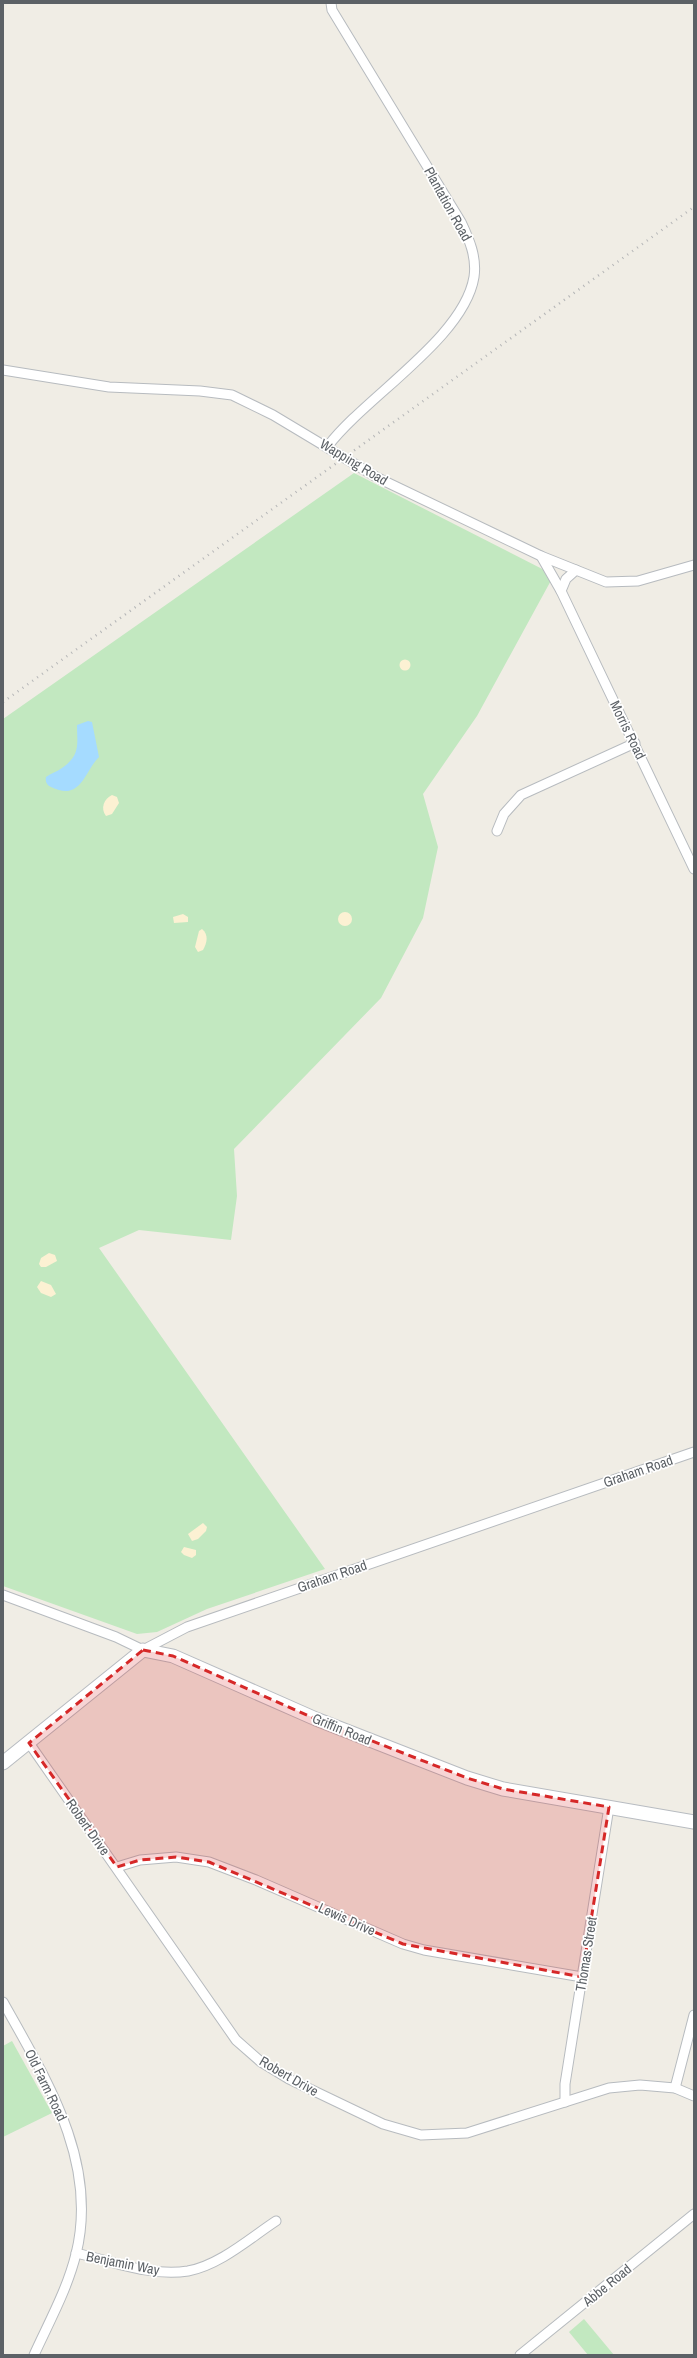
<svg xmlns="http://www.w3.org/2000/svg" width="697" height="2358" font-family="'Archivo Narrow',sans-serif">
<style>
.green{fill:#c2e8c0}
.sand{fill:#fcf1d3}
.water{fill:#a5dbff}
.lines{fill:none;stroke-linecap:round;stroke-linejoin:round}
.street-casing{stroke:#b7bbbf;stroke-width:11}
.secondary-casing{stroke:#b8bcc1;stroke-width:15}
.street{stroke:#fff;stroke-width:9}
.secondary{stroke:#fff;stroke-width:13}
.rail{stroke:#b4b5b6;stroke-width:2.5;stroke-dasharray:1 5;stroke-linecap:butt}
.marked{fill:#d62828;fill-opacity:0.2;stroke:#d62828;stroke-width:3;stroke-dasharray:8 5;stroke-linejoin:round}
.labels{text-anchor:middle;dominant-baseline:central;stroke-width:3.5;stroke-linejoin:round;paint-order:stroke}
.street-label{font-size:14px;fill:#5c6166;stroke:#fff}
</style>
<rect width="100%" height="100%" fill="#f0ede5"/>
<g class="green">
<polygon points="354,473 554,575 477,716 423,794 438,847 423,918 381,998 234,1149 237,1196 231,1240 139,1230 99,1248 325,1569 207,1609 157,1632 137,1634 3,1586 3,719"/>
<polygon points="12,2041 52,2113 3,2137 3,2046"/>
<polygon points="584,2319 614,2355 588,2355 569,2332"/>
</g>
<g class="sand">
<circle cx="405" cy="665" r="5.5"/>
<path d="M112 795 117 797 119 803 112 814 106 816C100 808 104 799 112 795Z"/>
<circle cx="345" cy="919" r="7"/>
<polygon points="183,914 188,917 188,922 174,923 173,917"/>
<path d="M202 929C209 935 207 943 203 950L198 952 195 947 199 931Z"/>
<polygon points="49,1253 55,1255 57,1261 46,1267 41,1267 39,1264 41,1258"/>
<polygon points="41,1281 51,1285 56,1294 51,1297 41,1293 37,1287"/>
<polygon points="203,1523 207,1527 206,1531 198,1539 192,1541 188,1534"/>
<polygon points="184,1547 196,1550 196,1555 192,1558 184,1555 181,1552"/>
</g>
<path class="water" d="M88 721 92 722 99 757C84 772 81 802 51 787 47 785 45 782 46 777 51 773 57 772 62 768 81 755 77 744 77 725Z"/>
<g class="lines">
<g class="street-casing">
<g id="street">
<polyline points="3,370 109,387 200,391 232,395 273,415 378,478 541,556 606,582 638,581 694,565"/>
<path d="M328 446C365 397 464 338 474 277 477 257 469 239 461 222L332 10 331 3"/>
<polyline points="541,556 561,591 694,869"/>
<polyline points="561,591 566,579 576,570"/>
<polyline points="497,831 504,814 521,795 635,743"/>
<polyline points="3,1595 116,1637 143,1650 187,1627 694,1452"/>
<polyline points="29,1743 236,2040 261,2062 289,2079 383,2124 421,2135 467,2133 609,2088 640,2085 675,2088 694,2096"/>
<polyline points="117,1867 140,1860 176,1857 209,1862 256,1880 403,1944 424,1950 582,1977"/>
<path d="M3 2002C46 2079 99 2162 76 2254 67 2290 49 2322 34 2355"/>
<polyline points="675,2088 694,2015"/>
<polyline points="565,2102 565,2084 609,1807"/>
<path d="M76 2253C111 2261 151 2277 188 2271 220 2265 250 2238 276 2221"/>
<polyline points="520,2355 694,2214"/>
</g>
</g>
<g class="secondary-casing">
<polyline id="secondary" points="3,1763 143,1650 173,1656 316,1719 467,1778 503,1789 694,1822"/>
</g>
<use href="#street" class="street"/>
<use href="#secondary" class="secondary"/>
<polyline class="rail" points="3,702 694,207"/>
</g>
<path class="marked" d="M143 1650 173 1656 316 1719 467 1778 503 1789 609 1807 582 1977 403 1944 209 1862 176 1857 140 1860 117 1867 29 1743Z"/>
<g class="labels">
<g class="street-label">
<text transform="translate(448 204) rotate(61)">Plantation Road</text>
<text transform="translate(354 462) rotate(31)">Wapping Road</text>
<text transform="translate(628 730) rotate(64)">Morris Road</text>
<text transform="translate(638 1471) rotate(-19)">Graham Road</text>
<text transform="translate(332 1576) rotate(-19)">Graham Road</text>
<text transform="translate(342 1729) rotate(22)">Griffin Road</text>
<text transform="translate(88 1827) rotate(55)">Robert Drive</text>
<text transform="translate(347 1919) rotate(24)">Lewis Drive</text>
<text transform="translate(586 1954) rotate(-81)">Thomas Street</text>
<text transform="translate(289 2076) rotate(30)">Robert Drive</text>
<text transform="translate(46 2085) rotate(64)">Old Farm Road</text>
<text transform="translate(123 2263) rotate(11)">Benjamin Way</text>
<text transform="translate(607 2285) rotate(-39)">Abbe Road</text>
</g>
</g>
<rect width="697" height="2358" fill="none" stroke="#5c6166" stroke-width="8"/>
</svg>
